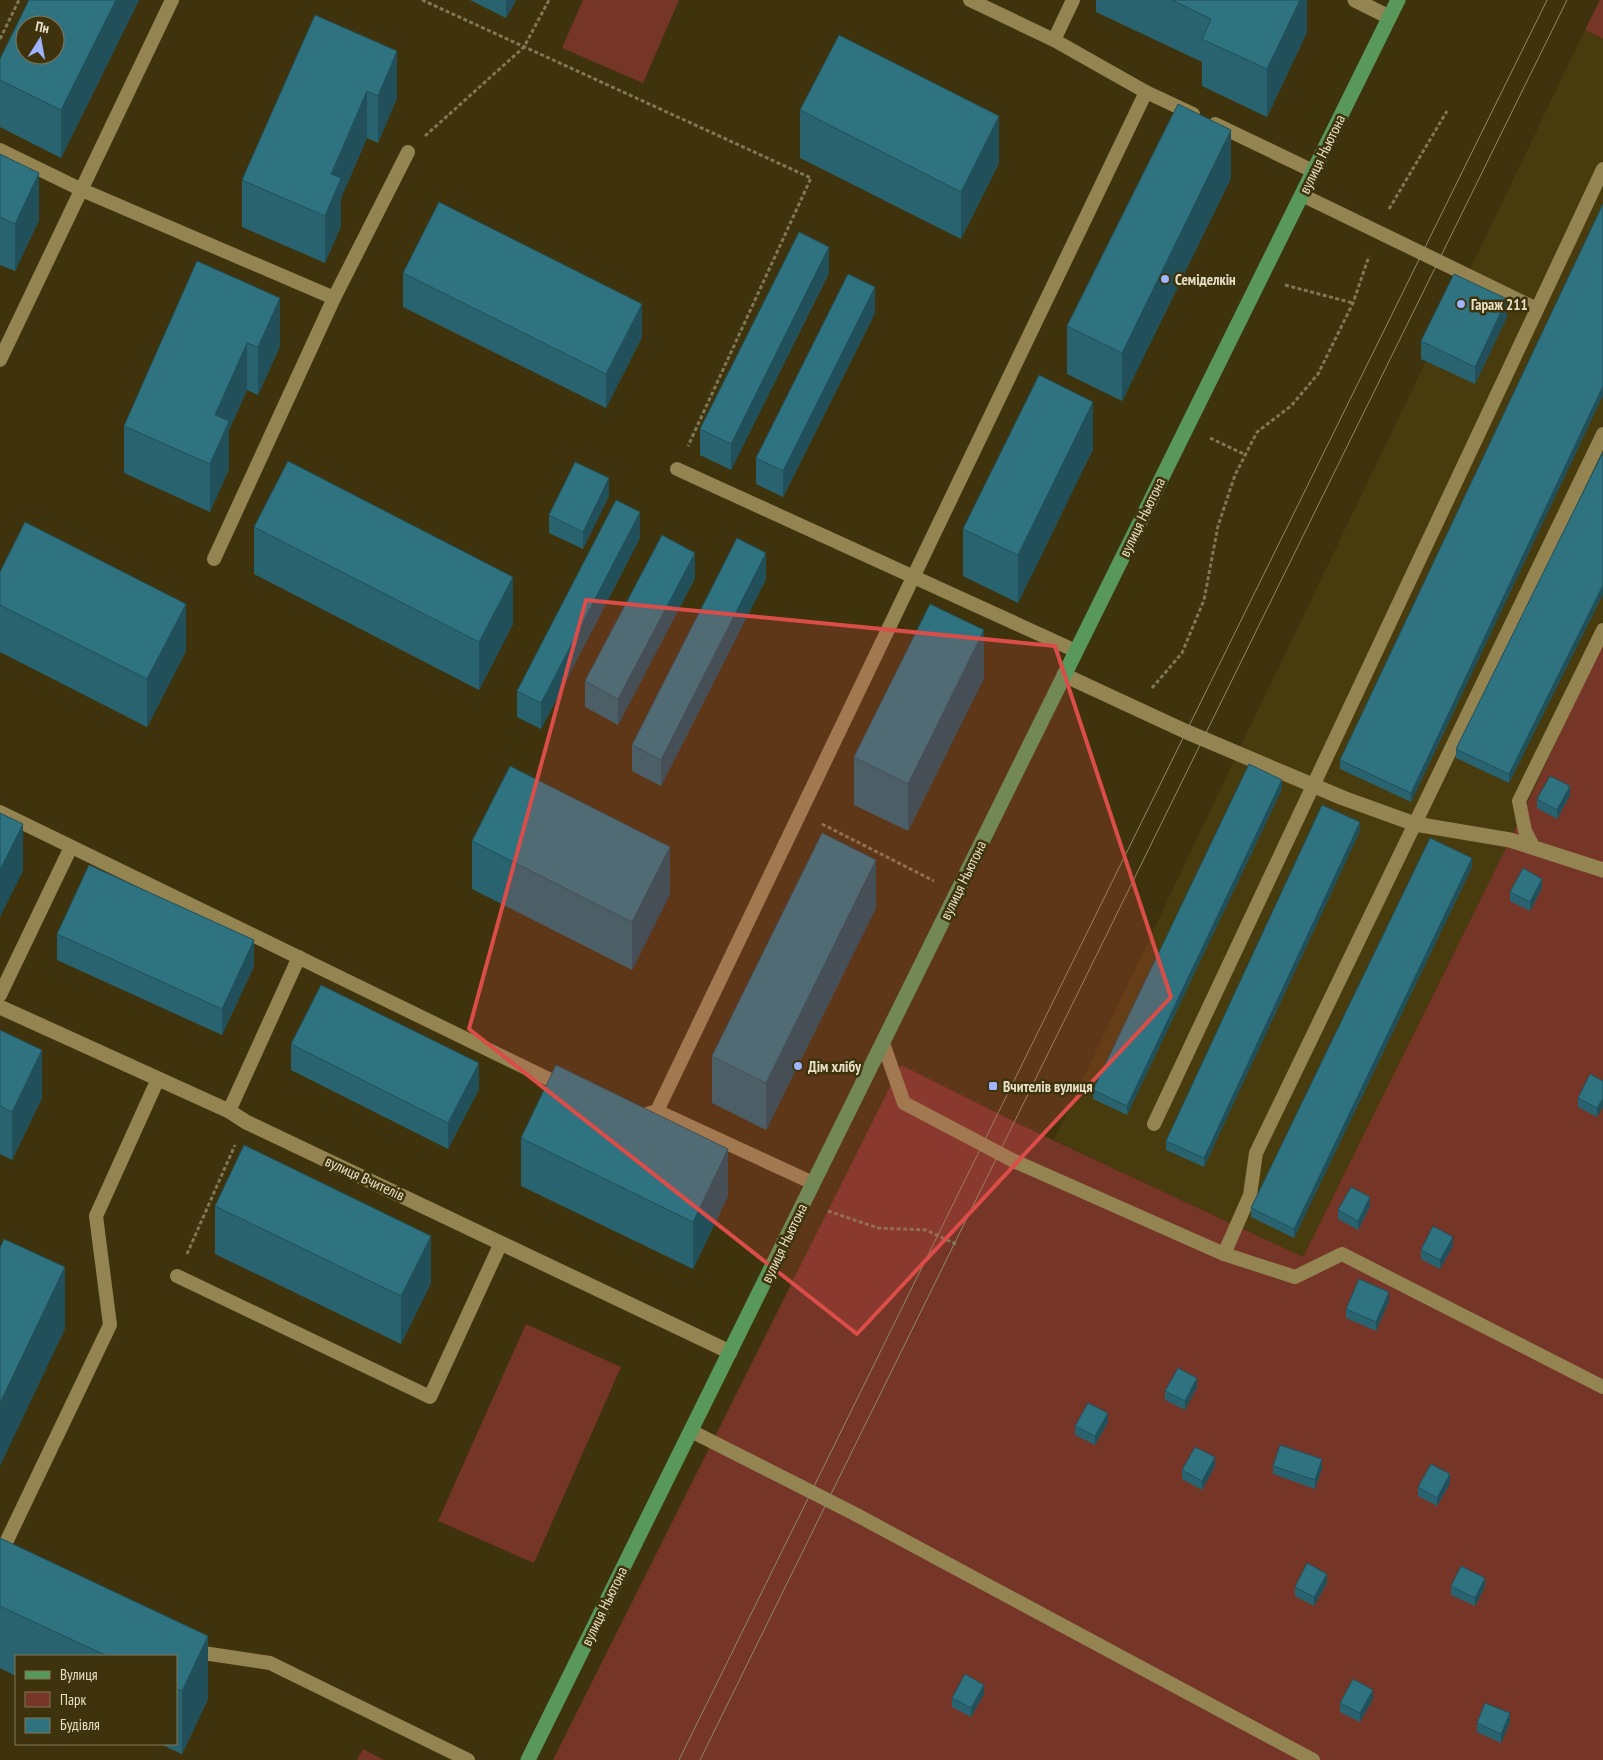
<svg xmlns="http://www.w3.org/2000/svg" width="1603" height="1760" font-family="'PT Sans Narrow',sans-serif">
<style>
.built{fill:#483b0d}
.green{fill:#753527}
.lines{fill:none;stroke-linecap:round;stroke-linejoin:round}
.path{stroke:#817755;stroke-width:3;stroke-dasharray:4 2.5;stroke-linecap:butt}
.lane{stroke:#938452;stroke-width:14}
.street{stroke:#938452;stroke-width:15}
.primary{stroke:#58985a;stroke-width:15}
.tram{stroke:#918867;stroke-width:1}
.wall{fill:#28636f}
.shaded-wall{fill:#21505a}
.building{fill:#2f7381;stroke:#21505a;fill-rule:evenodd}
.marked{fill:#da4d48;fill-opacity:0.2;stroke:#da4d48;stroke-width:4;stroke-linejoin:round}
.poi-dot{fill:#a0b3fd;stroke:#3e330c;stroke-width:2}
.labels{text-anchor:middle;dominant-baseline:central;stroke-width:5;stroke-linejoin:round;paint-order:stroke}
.street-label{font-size:15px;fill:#e8e0c6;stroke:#3e330c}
.poi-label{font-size:15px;font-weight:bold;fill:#e8e0c6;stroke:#3e330c;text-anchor:start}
</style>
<rect width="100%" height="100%" fill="#3e330c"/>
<polygon class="built" points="1585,30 1603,39 1603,645 1510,840 1303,1257 1054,1140 1237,754"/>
<g class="green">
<polygon points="583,0 679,0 643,83 562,48"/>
<polygon points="1600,0 1603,0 1603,39 1585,30"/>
<polygon points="1603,642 1603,1760 553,1760 901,1065 1023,1126 1303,1257 1510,840"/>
<polygon points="526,1324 621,1367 534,1563 438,1521"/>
<polygon points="363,1749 384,1760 357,1760"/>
</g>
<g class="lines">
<g class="path">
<polyline points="422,0 811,178 688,446"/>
<polyline points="0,39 19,0"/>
<polyline points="425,136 524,47 549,0"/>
<polyline points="1389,209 1447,111"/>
<polyline points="1285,285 1353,303"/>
<polyline points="1210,438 1246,455"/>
<polyline points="1152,688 1182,653 1204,600 1218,526 1235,475 1257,432 1291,406 1318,374 1353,303 1369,256"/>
<polyline points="822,824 934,881"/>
<polyline points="828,1211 878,1228 926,1230 958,1245"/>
<polyline points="187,1254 235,1145"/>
</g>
<g class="lane">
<polyline points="970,0 1054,40 1146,92 1193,114"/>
<polyline points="1054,40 1073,0"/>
<polyline points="1215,124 1313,171"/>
<polyline points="0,150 82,190 334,298"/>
<polyline points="1302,195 1537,309"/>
<polyline points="0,360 172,0"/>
<polyline points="677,469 1076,651"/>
<polyline points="214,559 334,298 408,152"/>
<polyline points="0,812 565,1087"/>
<polyline points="1534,848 1525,831 1519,801 1603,630"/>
<polyline points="0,995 71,847"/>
<polyline points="883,1043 904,1103 1014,1161 1224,1254 1295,1277 1342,1254 1603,1387"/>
<polyline points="229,1111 299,957"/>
<polyline points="657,1111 1146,92"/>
<polyline points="648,1114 657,1111 813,1183"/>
<polyline points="1154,1124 1603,169"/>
<polyline points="1224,1254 1250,1195 1256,1153 1603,434"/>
<polyline points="177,1276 430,1397 501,1243"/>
<polyline points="691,1431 853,1513 1313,1760"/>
<polyline points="0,1555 110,1325 96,1216 158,1079"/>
<polyline points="190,1651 270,1663 468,1760"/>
</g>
<g class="street">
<polyline points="1355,0 1389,17"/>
<polyline points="1064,675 1187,732 1343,798 1415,824 1510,840 1603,870"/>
<polyline points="0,1007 229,1111 246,1122 730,1352"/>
</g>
<polyline class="primary" points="528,1760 1398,0"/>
<g class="tram">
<polyline points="679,1760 1547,0"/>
<polyline points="700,1760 1567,0"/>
</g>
</g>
<g class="wall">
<polygon points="139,0 61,158 0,127 0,59"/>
<polygon points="470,0 516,0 506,18"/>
<polygon points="1096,0 1307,0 1307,32 1267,117 1202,86 1202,62 1096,12"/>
<polygon points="315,15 397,98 378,143 367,138 341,198 341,226 325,263 242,227 242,180"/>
<polygon points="800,110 999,163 961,239 800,158"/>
<polygon points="0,154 39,220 15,271 0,265"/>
<polygon points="1231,178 1122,401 1067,374 1067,326"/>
<polygon points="1603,204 1603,395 1411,802 1340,769 1340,760"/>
<polygon points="197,261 280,346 258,395 247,390 229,430 229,469 210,512 124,473 124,426"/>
<polygon points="403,273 642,337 606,408 403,307"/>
<polygon points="829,273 731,470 700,455 700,429"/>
<polygon points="875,313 783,497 756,484 756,458"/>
<polygon points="1507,317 1475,384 1421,359 1421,341"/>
<polygon points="1093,449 1018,603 963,576 963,529"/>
<polygon points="1603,452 1603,594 1509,783 1456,758 1456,749"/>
<polygon points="609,496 583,549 549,533 549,515"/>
<polygon points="254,527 513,624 479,690 254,574"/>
<polygon points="640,538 541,729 517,717 517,691"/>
<polygon points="0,572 186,651 147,727 0,652"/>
<polygon points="695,578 618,725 585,707 585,681"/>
<polygon points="766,579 661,786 632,771 632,745"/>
<polygon points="984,678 908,831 854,805 854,757"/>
<polygon points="1282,789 1127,1115 1093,1099 1093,1090"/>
<polygon points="1570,795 1557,819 1537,808 1537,799"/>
<polygon points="1360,831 1204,1167 1166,1150 1166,1141"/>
<polygon points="472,841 670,894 632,970 472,889"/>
<polygon points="1472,867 1294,1238 1251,1217 1251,1208"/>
<polygon points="1542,888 1530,911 1510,901 1510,892"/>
<polygon points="876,908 766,1130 712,1103 712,1056"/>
<polygon points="57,934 254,966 222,1035 57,960"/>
<polygon points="0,1030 42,1098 12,1160 0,1154"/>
<polygon points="291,1044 479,1089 448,1149 291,1070"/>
<polygon points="1603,1081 1597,1117 1578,1107 1578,1098"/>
<polygon points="521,1138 728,1196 693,1269 521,1186"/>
<polygon points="215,1206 431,1283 401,1344 215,1254"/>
<polygon points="1370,1206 1358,1230 1338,1219 1338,1210"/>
<polygon points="1453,1246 1440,1269 1421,1259 1421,1250"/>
<polygon points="1389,1301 1376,1331 1346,1318 1346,1309"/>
<polygon points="1197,1387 1185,1410 1165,1400 1165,1391"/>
<polygon points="1108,1422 1095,1445 1075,1435 1075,1426"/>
<polygon points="1215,1466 1202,1490 1182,1479 1182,1470"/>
<polygon points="1273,1466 1322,1468 1315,1489 1273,1474"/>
<polygon points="1450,1483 1437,1506 1418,1496 1418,1487"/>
<polygon points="0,1538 208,1636 208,1699 182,1754 160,1744 176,1744 176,1656 16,1656 16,1676 0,1668"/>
<polygon points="1327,1583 1314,1606 1295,1596 1295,1587"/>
<polygon points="1451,1586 1485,1587 1475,1606 1451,1595"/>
<polygon points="984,1694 971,1717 952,1707 952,1698"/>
<polygon points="1373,1699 1360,1722 1340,1712 1340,1703"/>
<polygon points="1510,1722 1501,1743 1477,1732 1477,1723"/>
</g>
<g class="shaded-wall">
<polygon points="116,0 139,0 61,158 61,110"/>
<polygon points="506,0 516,0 506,18"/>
<polygon points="1300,0 1307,0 1307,32 1267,117 1267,69"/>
<polygon points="397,51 397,98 378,143 378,96"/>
<polygon points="367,91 367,138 341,198 341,226 325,263 325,216 331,174"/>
<polygon points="999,116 999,163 961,239 961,192"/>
<polygon points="1231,130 1231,178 1122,401 1122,353"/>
<polygon points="39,173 39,220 15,271 15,224"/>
<polygon points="829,247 829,273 731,470 731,444"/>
<polygon points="875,287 875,313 783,497 783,471"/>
<polygon points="280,298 280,346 258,395 258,347"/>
<polygon points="1507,299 1507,317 1475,384 1475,367"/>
<polygon points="642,304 642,337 606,408 606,374"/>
<polygon points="247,343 247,390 229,430 229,469 210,512 210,464 215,415"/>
<polygon points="1603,386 1603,395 1411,802 1411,793"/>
<polygon points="1093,402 1093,449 1018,603 1018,555"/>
<polygon points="609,478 609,496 583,549 583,532"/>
<polygon points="640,512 640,538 541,729 541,703"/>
<polygon points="695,553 695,578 618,725 618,699"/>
<polygon points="766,553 766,579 661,786 661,760"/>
<polygon points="513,577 513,624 479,690 479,642"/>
<polygon points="1603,585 1603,594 1509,783 1509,774"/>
<polygon points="186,604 186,651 147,727 147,679"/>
<polygon points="984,630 984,678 908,831 908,784"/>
<polygon points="1282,780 1282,789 1127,1115 1127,1106"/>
<polygon points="1570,786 1570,795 1557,819 1557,810"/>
<polygon points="1360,822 1360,831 1204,1167 1204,1158"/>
<polygon points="23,824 23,871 0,917 0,870"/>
<polygon points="670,847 670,894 632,970 632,922"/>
<polygon points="1472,858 1472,867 1294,1238 1294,1229"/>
<polygon points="876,860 876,908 766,1130 766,1083"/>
<polygon points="1542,879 1542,888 1530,911 1530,902"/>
<polygon points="254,940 254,966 222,1035 222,1009"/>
<polygon points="42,1050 42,1098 12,1160 12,1112"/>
<polygon points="479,1063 479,1089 448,1149 448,1123"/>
<polygon points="1603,1098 1603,1107 1597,1117 1597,1108"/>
<polygon points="728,1149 728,1196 693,1269 693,1222"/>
<polygon points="1370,1197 1370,1206 1358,1230 1358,1221"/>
<polygon points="431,1236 431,1283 401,1344 401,1296"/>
<polygon points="1453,1237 1453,1246 1440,1269 1440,1260"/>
<polygon points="65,1267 65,1329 0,1466 0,1403"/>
<polygon points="1389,1292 1389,1301 1376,1331 1376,1322"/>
<polygon points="1197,1378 1197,1387 1185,1410 1185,1401"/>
<polygon points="1108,1413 1108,1422 1095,1445 1095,1436"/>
<polygon points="1215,1457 1215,1466 1202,1490 1202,1481"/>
<polygon points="1322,1459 1322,1468 1315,1489 1315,1480"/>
<polygon points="1450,1474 1450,1483 1437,1506 1437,1498"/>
<polygon points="1327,1574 1327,1583 1314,1606 1314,1597"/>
<polygon points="1485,1578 1485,1587 1475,1606 1475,1598"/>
<polygon points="208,1636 208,1699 182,1754 182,1691"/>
<polygon points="984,1685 984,1694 971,1717 971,1708"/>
<polygon points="1373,1690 1373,1699 1360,1722 1360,1713"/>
<polygon points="1510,1713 1510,1722 1501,1743 1501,1734"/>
</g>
<g class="building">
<path d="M29 0H116L61 110 0 80V59ZM25 25H55V55H25Z"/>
<polygon points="1172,0 1300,0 1267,69 1202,39 1211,19"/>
<polygon points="315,15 397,51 378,96 367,91 331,174 341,178 325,216 242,180"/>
<polygon points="839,35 999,116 961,192 800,110"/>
<polygon points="1178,104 1231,130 1122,353 1067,326"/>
<polygon points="0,154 39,173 15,224 0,217"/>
<polygon points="439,202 642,304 606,374 403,273"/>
<polygon points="1603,204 1603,386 1411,793 1340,760"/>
<polygon points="799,232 829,247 731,444 700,429"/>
<polygon points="197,261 280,298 258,347 247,343 215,415 229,421 210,464 124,426"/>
<polygon points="848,274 875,287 783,471 756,458"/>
<polygon points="1454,274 1507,299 1475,367 1421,341"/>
<polygon points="1039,375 1093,402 1018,555 963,529"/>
<polygon points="1603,452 1603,585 1509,774 1456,749"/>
<polygon points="288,461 513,577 479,642 254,527"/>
<polygon points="575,462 609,478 583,532 549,515"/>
<polygon points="616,500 640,512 541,703 517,691"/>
<polygon points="25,522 186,604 147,679 0,605 0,572"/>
<polygon points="662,535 695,553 618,699 585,681"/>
<polygon points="737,538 766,553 661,760 632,745"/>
<polygon points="930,604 984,630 908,784 854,757"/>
<polygon points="1249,764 1282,780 1127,1106 1093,1090"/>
<polygon points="510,766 670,847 632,922 472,841"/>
<polygon points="1550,776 1570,786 1557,810 1537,799"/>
<polygon points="1322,805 1360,822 1204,1158 1166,1141"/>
<polygon points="0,813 23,824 0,870"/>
<polygon points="822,833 876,860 766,1083 712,1056"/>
<polygon points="1430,838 1472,858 1294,1229 1251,1208"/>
<polygon points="89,865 254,940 222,1009 57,934"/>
<polygon points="1523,868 1542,879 1530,902 1510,892"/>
<polygon points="321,985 479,1063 448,1123 291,1044"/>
<polygon points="0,1030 42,1050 12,1112 0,1106"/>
<polygon points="556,1065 728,1149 693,1222 521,1138"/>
<polygon points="1590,1074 1603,1081 1603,1098 1597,1108 1578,1098"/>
<polygon points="244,1145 431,1236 401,1296 215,1206"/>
<polygon points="1351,1187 1370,1197 1358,1221 1338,1210"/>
<polygon points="1433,1226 1453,1237 1440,1260 1421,1250"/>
<polygon points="4,1239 65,1267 0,1403 0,1248"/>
<polygon points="1359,1279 1389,1292 1376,1322 1346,1309"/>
<polygon points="1178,1368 1197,1378 1185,1401 1165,1391"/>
<polygon points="1088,1403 1108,1413 1095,1436 1075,1426"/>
<polygon points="1280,1445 1322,1459 1315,1480 1273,1466"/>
<polygon points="1195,1447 1215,1457 1202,1481 1182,1470"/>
<polygon points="1431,1464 1450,1474 1437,1498 1418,1487"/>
<polygon points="0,1538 208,1636 182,1691 176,1689 176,1656 107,1656 0,1606"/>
<polygon points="1307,1563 1327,1574 1314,1597 1295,1587"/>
<polygon points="1461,1566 1485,1578 1475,1598 1451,1586"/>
<polygon points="965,1674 984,1685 971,1708 952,1698"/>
<polygon points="1353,1679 1373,1690 1360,1713 1340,1703"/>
<polygon points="1485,1703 1510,1713 1501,1734 1477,1723"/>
</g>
<path class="marked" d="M586 600 1055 646 1171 997 857 1334 469 1029Z"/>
<g class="poi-dot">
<circle cx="1165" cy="279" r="5"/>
<circle cx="1461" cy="304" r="5"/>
<circle cx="798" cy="1066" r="5"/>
<rect x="988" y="1081" width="10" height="10" rx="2.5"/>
</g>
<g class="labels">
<g class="street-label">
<text transform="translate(1322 154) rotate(-64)">вулиця Ньютона</text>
<text transform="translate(1142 517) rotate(-64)">вулиця Ньютона</text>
<text transform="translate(963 880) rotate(-64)">вулиця Ньютона</text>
<text transform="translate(365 1178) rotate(25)">вулиця Вчителів</text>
<text transform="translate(784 1243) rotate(-64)">вулиця Ньютона</text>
<text transform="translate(604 1606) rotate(-64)">вулиця Ньютона</text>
</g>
<g class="poi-label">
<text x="1175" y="279">Семіделкін</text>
<text x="1471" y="304">Гараж 211</text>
<text x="808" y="1066">Дім хлібу</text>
<text x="1003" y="1086">Вчителів вулиця</text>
</g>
</g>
<rect x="15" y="1655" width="162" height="90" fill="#3e330c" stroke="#827856"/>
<rect x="25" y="1671" width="25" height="8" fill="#58985a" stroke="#827856"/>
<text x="60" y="1680" font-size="15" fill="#e8e0c6">Вулиця</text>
<rect x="25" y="1692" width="25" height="15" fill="#753527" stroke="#827856"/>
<text x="60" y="1705" font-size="15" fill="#e8e0c6">Парк</text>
<rect x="25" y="1718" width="25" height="15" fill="#2f7381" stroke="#827856"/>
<text x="60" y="1730" font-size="15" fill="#e8e0c6">Будівля</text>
<g transform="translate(40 40) rotate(11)"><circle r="24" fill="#3e330c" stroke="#827856"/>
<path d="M0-4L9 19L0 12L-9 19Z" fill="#a0b3fd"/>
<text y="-8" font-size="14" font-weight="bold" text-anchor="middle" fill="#e8e0c6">Пн</text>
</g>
</svg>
